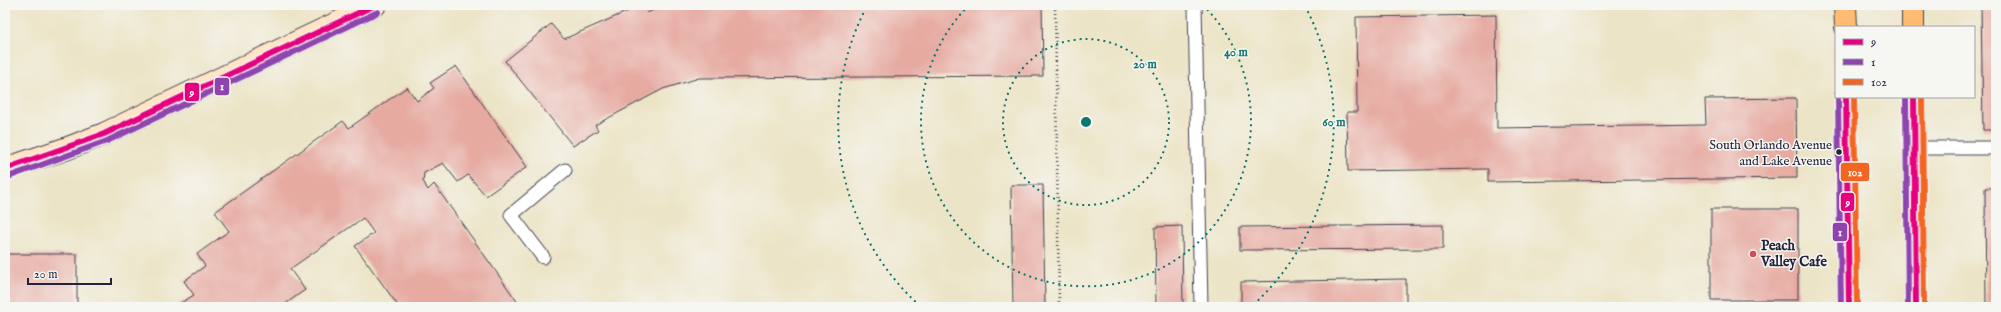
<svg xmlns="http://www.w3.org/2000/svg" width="2001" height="312" font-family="'IM FELL English',serif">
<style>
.building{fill:#e6aaa1}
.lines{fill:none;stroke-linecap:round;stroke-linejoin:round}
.lane-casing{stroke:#403f50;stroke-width:15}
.secondary-casing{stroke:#403f50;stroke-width:24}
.primary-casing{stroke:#403f50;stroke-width:24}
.path{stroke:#403f50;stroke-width:2.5;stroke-dasharray:1 3;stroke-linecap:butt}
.lane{stroke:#fff;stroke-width:13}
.secondary{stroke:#ffe4c6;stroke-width:22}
.primary{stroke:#ffbb71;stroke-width:22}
.bus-1-casing{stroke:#f6f6f2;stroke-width:9}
.bus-2-casing{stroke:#f6f6f2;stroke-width:9}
.bus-3-casing{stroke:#f6f6f2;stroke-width:9}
.bus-1{stroke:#e5007d;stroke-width:6}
.bus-2{stroke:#8e44ad;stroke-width:6}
.bus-3{stroke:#f26522;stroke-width:6}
.ring{fill:none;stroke:#0f766e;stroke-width:2;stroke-dasharray:2 4}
.bus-dot{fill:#22223b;stroke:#f6f6f2;stroke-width:1.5}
.poi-dot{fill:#d1495b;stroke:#f6f6f2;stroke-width:1.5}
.labels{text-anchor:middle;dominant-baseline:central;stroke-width:3;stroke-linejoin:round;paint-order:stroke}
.bus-label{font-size:13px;fill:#22223b;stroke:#f6f6f2;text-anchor:end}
.poi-label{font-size:14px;font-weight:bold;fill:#22223b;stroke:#f6f6f2;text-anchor:start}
.centre{fill:#0f766e;stroke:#f6f6f2;stroke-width:2}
.ring-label{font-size:12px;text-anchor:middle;font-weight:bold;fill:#0f766e;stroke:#f6f6f2;stroke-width:3;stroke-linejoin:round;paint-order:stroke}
.line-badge{stroke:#f6f6f2;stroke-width:1.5}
.badge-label{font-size:11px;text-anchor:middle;font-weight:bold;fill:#fff}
</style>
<rect width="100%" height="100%" fill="#f6f6f2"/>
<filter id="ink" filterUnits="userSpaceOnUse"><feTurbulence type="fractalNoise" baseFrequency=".025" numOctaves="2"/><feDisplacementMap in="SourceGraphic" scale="8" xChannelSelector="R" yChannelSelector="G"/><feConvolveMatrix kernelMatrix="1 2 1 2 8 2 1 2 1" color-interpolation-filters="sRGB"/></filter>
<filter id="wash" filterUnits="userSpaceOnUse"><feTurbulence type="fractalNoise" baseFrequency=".012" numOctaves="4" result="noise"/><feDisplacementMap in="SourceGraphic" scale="16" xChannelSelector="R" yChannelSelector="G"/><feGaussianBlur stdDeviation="0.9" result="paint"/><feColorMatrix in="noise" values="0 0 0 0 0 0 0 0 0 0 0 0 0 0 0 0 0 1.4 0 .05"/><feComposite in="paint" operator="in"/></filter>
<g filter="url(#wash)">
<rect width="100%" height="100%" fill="#ece4c6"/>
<g id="blocks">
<g class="building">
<polygon points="642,5 644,5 647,13 665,5 1042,5 1043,76 699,78 663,89 595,125 598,130 573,146 505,61 551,24 564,39"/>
<polygon points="1981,5 1996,5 1996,130 1983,130"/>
<polygon points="1496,15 1497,128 1706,125 1705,99 1796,98 1797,178 1488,182 1488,169 1348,171 1347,112 1357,112 1356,17"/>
<polygon points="456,66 527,167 486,196 468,175 458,182 443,163 424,173 423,181 428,190 434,184 521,307 399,307 355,246 374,233 363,218 290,269 305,290 281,307 174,307 194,295 184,281 205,266 197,254 229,231 215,212 343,121 349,128 407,87 417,101 434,88 430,83"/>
<polygon points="1011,185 1043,185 1045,307 1013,307"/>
<polygon points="1985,188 1996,188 1996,307 1986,307"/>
<rect x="1711" y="209" width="87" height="91"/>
<polygon points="1443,225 1443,249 1240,250 1240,227"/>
<polygon points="1182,226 1183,307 1156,307 1155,227"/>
<rect x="5" y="254" width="72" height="53"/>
<polygon points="1406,279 1406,307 1241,307 1241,282"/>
</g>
</g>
</g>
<g filter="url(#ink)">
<use href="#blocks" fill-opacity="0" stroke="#403f50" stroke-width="1"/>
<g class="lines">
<g class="lane-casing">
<g id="lane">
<polyline points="1195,5 1201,307"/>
<polyline points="1915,148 1996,148"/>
<polyline points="543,257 511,215 565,170"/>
</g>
</g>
<g class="secondary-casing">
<polyline id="secondary" points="5,169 68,148 104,134 375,5"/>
</g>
<g class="primary-casing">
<g id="primary">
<polyline points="1845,5 1846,27"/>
<polyline points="1913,5 1913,27"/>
<polyline points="1846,97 1849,307"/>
<polyline points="1914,97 1916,307"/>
</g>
</g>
<polyline class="path" points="1055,5 1059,307"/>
<use href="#lane" class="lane"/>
<use href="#secondary" class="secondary"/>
<use href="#primary" class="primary"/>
<g class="bus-1-casing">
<g id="bus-1">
<polyline points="1846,97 1849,307"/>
<polyline points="1914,97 1916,307"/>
<polyline points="5,169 104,134 375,5"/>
</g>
</g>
<g class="bus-2-casing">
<g id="bus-2">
<polyline points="1838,97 1841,307"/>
<polyline points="1906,97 1908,307"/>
<polyline points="8,177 107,141 378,12"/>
</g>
</g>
<g class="bus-3-casing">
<g id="bus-3">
<polyline points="1854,97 1857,307"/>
<polyline points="1922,97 1924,307"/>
</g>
</g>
<use href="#bus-1" class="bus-1"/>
<use href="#bus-2" class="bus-2"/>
<use href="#bus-3" class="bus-3"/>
</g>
</g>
<g class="ring">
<circle cx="1086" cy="122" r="83"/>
<path d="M1203 5A165 165 0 1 1 969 5"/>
<path d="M920 306A248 248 0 0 1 867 6M1305 6A248 248 0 0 1 1252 306"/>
</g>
<circle class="bus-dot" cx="1839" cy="152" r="3.5"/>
<circle class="poi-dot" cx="1753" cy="254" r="4"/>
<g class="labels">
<g class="bus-label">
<text x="1832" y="145">South Orlando Avenue<tspan x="1832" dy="16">and Lake Avenue</tspan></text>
</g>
<g class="poi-label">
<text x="1761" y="246">Peach<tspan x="1761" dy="16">Valley Cafe</tspan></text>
</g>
</g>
<circle cx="1086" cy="122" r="6" class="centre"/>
<g class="ring-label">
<text x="1236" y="56">40 m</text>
<text x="1145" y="68">20 m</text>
<text x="1334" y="126">60 m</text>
</g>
<g class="line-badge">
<rect x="214" y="77" width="16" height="19" rx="4" fill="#8e44ad"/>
<rect x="184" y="82" width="16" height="20" rx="4" fill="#e5007d"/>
<rect x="1840" y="162" width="30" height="20" rx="4" fill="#f26522"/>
<rect x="1840" y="192" width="15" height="20" rx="4" fill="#e5007d"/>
<rect x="1832" y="222" width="16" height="20" rx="4" fill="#8e44ad"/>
</g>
<g class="badge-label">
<text x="222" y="90">1</text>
<text x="192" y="96">9</text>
<text x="1855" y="176">102</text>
<text x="1848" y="206">9</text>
<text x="1840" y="236">1</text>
</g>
<rect width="2001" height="312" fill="none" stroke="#f6f6f2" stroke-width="20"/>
<rect x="1835" y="26" width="140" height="72" fill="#f6f6f2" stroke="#a1a1a9"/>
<rect x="1843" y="39" width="20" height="6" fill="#e5007d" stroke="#a1a1a9"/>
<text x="1871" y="46" font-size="12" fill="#22223b">9</text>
<rect x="1843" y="59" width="20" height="6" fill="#8e44ad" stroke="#a1a1a9"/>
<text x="1871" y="66" font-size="12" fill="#22223b">1</text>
<rect x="1843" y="79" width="20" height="6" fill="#f26522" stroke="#a1a1a9"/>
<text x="1871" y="86" font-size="12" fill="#22223b">102</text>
<path d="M28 278v6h83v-6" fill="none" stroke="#22223b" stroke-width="2"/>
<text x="34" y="278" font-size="12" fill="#22223b" stroke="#f6f6f2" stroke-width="3" paint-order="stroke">20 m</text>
</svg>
